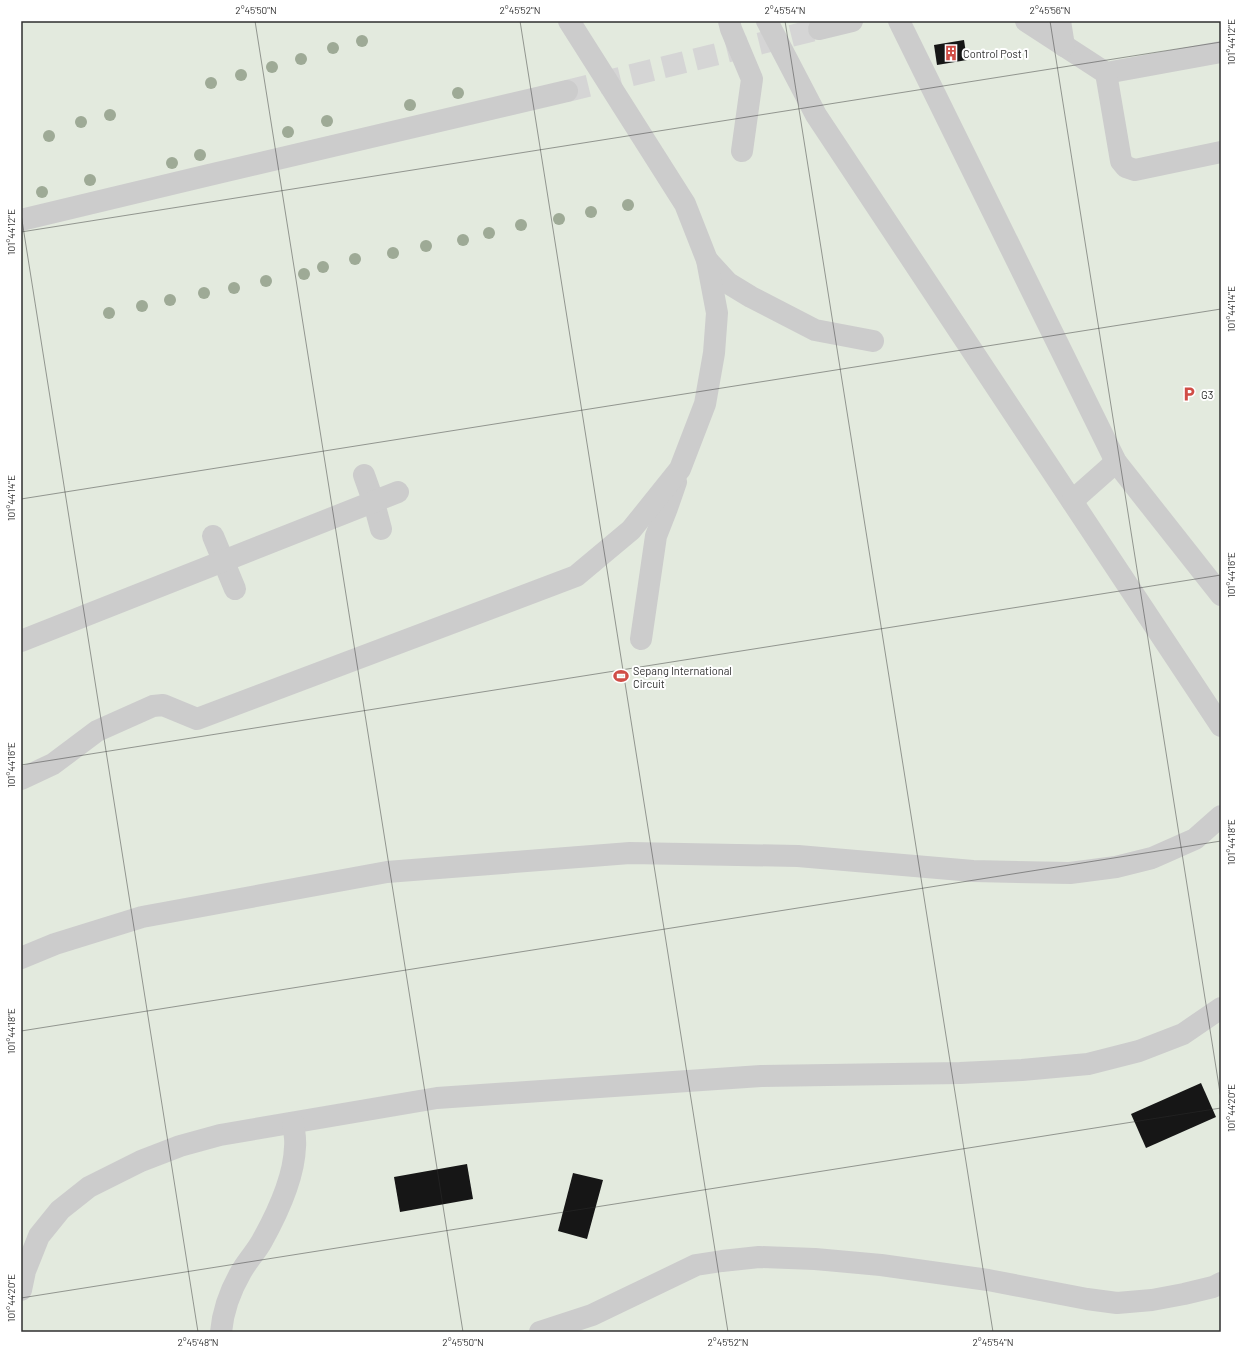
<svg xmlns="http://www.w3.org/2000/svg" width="1242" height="1353" font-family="Barlow,sans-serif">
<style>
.green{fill:#e3eade}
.building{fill:#161616}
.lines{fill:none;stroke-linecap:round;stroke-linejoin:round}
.minor-tunnel{stroke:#d5d5d5;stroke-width:22;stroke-dasharray:22 11;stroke-linecap:butt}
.minor{stroke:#ccc;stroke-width:22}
.tree{fill:#9eaa96}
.ticks{fill:none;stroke:#2f2f2f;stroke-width:1;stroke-opacity:0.45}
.labels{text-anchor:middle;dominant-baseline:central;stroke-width:4;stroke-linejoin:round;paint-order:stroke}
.poi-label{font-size:11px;fill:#2f2f2f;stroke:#fff;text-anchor:start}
.neatline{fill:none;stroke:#2f2f2f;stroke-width:1.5}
.ticks-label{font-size:10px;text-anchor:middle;fill:#2f2f2f}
</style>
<rect width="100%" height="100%" fill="#fff"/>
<rect class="green" x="21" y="21" width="1200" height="1311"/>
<g class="building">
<polygon points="964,40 967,60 937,65 934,45"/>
<polygon points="1201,1083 1216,1117 1146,1148 1131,1114"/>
<polygon points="467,1164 473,1199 400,1212 394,1177"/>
<polygon points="573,1173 603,1180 587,1239 558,1231"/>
</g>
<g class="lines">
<polyline class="minor-tunnel" points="567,91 819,29"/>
<g class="minor">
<polyline points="729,21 731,29 752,79 742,151"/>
<polyline points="767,21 816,115 1221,726"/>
<polyline points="899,21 1116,462 1221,595"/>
<polyline points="1026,21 1106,73 1221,52"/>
<polyline points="1060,21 1064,46"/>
<polyline points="819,29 852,21"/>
<polyline points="1106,73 1121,161 1126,167 1135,170 1221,152"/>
<polyline points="21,220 209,175 567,91"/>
<polyline points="707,260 728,283 751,297 815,330 873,341"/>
<polyline points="364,475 374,503 381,529"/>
<polyline points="1072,501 1116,462"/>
<polyline points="213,536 235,589"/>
<polyline points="641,639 656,536 667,508 676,482"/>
<polyline points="21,641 398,492"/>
<polyline points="21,779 53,764 97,731 153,706 163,705 197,719 576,576 631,530 680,469 705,404 714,353 717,313 707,260 685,204 569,21"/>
<polyline points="21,958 55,944 142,917 387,872 630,853 798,856 973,871 1070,873 1116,867 1152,858 1195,839 1221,816"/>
<polyline points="21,1290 25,1271 39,1236 60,1210 89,1187 141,1161 180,1146 220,1135 437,1098 761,1076 960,1073 1022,1070 1088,1064 1139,1051 1183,1034 1221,1008"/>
<path d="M221 1332C223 1310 230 1291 241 1272 247 1261 256 1252 262 1241 277 1214 294 1179 295 1147 296 1139 294 1131 293 1123"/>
<polyline points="540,1332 592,1315 696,1265 722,1261 759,1257 815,1259 881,1265 988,1280 1087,1299 1117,1303 1152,1300 1184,1294 1213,1287 1221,1283"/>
</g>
</g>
<g class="tree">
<circle cx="362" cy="41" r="6"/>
<circle cx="333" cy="48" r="6"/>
<circle cx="301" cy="59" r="6"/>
<circle cx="272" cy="67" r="6"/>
<circle cx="241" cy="75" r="6"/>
<circle cx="211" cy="83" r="6"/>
<circle cx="458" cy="93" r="6"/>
<circle cx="410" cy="105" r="6"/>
<circle cx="110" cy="115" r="6"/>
<circle cx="327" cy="121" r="6"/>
<circle cx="81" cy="122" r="6"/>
<circle cx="288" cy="132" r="6"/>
<circle cx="49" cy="136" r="6"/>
<circle cx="200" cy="155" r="6"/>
<circle cx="172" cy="163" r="6"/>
<circle cx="90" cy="180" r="6"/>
<circle cx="42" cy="192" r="6"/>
<circle cx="628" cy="205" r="6"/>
<circle cx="591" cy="212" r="6"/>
<circle cx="559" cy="219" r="6"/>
<circle cx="521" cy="225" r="6"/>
<circle cx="489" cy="233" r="6"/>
<circle cx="463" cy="240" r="6"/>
<circle cx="426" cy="246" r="6"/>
<circle cx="393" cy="253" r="6"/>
<circle cx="355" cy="259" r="6"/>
<circle cx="323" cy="267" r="6"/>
<circle cx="304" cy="274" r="6"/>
<circle cx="266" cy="281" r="6"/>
<circle cx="234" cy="288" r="6"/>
<circle cx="204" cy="293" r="6"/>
<circle cx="170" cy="300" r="6"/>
<circle cx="142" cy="306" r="6"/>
<circle cx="109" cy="313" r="6"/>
</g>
<path class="ticks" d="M255 21 463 1332M520 21 728 1332M785 21 993 1332M1050 21 1221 1099M21 214 198 1332M21 232 1221 42M21 499 1221 309M21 765 1221 575M21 1031 1221 841M21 1298 1221 1108"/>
<defs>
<g id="building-bare" transform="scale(1.2)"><path d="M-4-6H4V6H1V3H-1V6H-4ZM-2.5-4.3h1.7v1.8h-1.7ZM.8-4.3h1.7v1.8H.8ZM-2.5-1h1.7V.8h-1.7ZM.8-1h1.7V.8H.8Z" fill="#d04d46" stroke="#fff" stroke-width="2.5" paint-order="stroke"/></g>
<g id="parking-bare" transform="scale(1.2)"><path d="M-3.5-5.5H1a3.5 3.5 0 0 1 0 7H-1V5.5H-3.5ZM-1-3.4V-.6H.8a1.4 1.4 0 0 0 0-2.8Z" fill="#d04d46" stroke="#fff" stroke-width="2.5" paint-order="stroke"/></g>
<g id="stadium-bare" transform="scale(1.2)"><path d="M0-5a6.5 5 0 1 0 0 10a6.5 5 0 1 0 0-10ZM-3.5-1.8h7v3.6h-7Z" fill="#d04d46" stroke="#fff" stroke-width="2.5" paint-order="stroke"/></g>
</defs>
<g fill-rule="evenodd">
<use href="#building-bare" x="951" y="53"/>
<use href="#parking-bare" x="1189" y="394"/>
<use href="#stadium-bare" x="621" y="676"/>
</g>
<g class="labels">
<g class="poi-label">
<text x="963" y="53">Control Post 1</text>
<text x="1201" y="394">G3</text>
<text x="633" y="670">Sepang International<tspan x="633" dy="13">Circuit</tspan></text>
</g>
</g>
<rect width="1242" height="1353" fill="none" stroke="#ffffff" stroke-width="44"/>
<rect x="22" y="22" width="1198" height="1309" class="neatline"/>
<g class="ticks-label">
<text x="256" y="14">2°45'50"N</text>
<text x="520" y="14">2°45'52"N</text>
<text x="785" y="14">2°45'54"N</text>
<text x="1050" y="14">2°45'56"N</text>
<text transform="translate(1231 42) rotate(-90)" y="4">101°44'12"E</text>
<text transform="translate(11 232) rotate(-90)" y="4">101°44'12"E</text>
<text transform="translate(1231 309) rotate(-90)" y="4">101°44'14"E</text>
<text transform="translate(11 498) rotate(-90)" y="4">101°44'14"E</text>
<text transform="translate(1231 575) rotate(-90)" y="4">101°44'16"E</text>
<text transform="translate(11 765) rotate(-90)" y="4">101°44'16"E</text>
<text transform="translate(1231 842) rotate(-90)" y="4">101°44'18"E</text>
<text transform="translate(11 1031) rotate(-90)" y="4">101°44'18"E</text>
<text transform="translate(1231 1108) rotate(-90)" y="4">101°44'20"E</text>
<text transform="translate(11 1298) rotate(-90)" y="4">101°44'20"E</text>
<text x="198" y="1346">2°45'48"N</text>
<text x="463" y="1346">2°45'50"N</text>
<text x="728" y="1346">2°45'52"N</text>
<text x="993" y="1346">2°45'54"N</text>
</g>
</svg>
